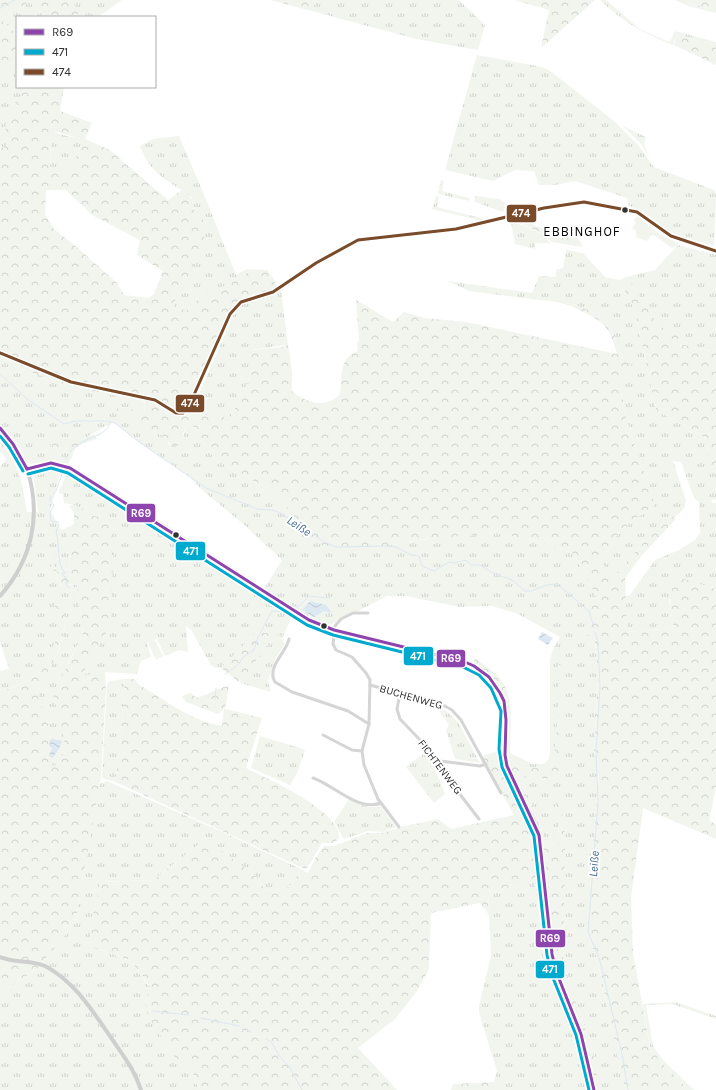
<svg xmlns="http://www.w3.org/2000/svg" width="716" height="1090" font-family="Karla,sans-serif">
<style>
.grass{fill:url(#grass-tufts)}
.forest{fill:url(#forest-crowns);fill-rule:evenodd}
.park{fill:#f1f5ee}
.water{fill:url(#water-waves)}
.lines{fill:none;stroke-linecap:round;stroke-linejoin:round}
.stream{stroke:#dce8f2;stroke-width:1}
.street{stroke:#d5d5d5;stroke-width:3}
.secondary{stroke:#cfcfcf;stroke-width:4}
.primary{stroke:#c9c9c9;stroke-width:4.5}
.bus-1-casing{stroke:#fff;stroke-width:6}
.bus-2-casing{stroke:#fff;stroke-width:6}
.bus-3-casing{stroke:#fff;stroke-width:6}
.bus-1{stroke:#8e44ad;stroke-width:3}
.bus-2{stroke:#00a9ce;stroke-width:3}
.bus-3{stroke:#7a4b2a;stroke-width:3}
.bus-dot{fill:#313131;stroke:#fff;stroke-width:1.5}
.labels{text-anchor:middle;dominant-baseline:central;stroke-width:4;stroke-linejoin:round;paint-order:stroke}
.street-label{font-size:11px;fill:#313131;stroke:#fff}
.water-label{font-size:12px;font-style:italic;fill:#416c91;stroke:#fff}
.quarter-label{font-size:13px;letter-spacing:1px;fill:#000;stroke:#fff}
.line-badge{stroke:#fff;stroke-width:1.5}
.badge-label{font-size:11px;text-anchor:middle;font-weight:bold;fill:#fff}
</style>
<defs>
<pattern id="grass-tufts" width="24" height="20" patternUnits="userSpaceOnUse"><rect width="24" height="20" fill="#f1f5ee"/><path d="M3 7l-1-3M5 7V3M7 7l1-3M15 17l-1-3M17 17v-4M19 17l1-3" fill="none" stroke="#cfd2cd"/></pattern>
<pattern id="forest-crowns" width="20" height="18" patternUnits="userSpaceOnUse"><rect width="20" height="18" fill="#f1f5ee"/><path d="M2 6a3 3 0 1 1 6 0M12 15a3 3 0 1 1 6 0" fill="none" stroke="#cfd2cd"/></pattern>
<pattern id="water-waves" width="16" height="10" patternUnits="userSpaceOnUse"><rect width="16" height="10" fill="#dce8f2"/><path d="M0 5q4-4 8 0t8 0" fill="none" stroke="#bdc7d0"/></pattern>
</defs>
<rect width="100%" height="100%" fill="#fff"/>
<g class="grass">
<polygon points="71,0 122,0 98,17 73,17 79,13"/>
<polygon points="316,0 459,0 485,25 478,50 416,39 312,11"/>
<path d="M600 0H606L641 30 670 42 675 31 716 42V45L677 35 673 45C641 32 626 24 600 0Z"/>
<polygon points="675,0 683,0 683,2 716,10 716,13 688,6"/>
<polygon points="30,1 45,17 17,17 17,35 0,18 0,13 5,18"/>
<polygon points="477,55 542,67 549,70 614,121 638,145 654,167 714,190 716,193 714,246 682,237 663,228 644,212 629,206 627,198 575,181 555,185 539,185 534,171 515,170 493,181 445,170"/>
<path d="M17 60V87H27C12 106 3 123 7 147L0 148V73L11 69V64Z"/>
<polygon points="623,126 646,137 644,144 648,155 641,144"/>
<polygon points="51,129 59,134 84,140 69,171 50,169"/>
<path d="M179 136 203 192 236 275 247 269 267 270 269 272H247L231 283 203 296 187 310 174 308V303L206 223 194 210 192 198C168 179 152 177 140 146L153 139Z"/>
<polygon points="441,180 444,181 442,191 469,198 469,201 438,194"/>
<polygon points="436,196 439,196 437,207 485,219 483,221 432,209"/>
<polygon points="475,196 500,199 504,202 505,207 503,212 475,202"/>
<polygon points="513,221 540,233 551,243 535,243 535,249 515,244 511,222"/>
<polygon points="678,245 716,255 716,352 680,344 678,335 666,330 658,324 626,277 655,270"/>
<polygon points="566,250 583,253 605,277 620,280 635,311 656,410 707,439 709,466 716,472 716,499 711,500 712,503 716,503 716,589 712,587 669,599 674,628 627,632 625,596 630,595 655,560 679,550 695,540 700,533 699,502 694,498 681,462 673,461 686,500 685,506 681,512 644,542 615,575 600,563 620,530 655,505 625,415 620,377 624,361 609,323 599,315 575,305 574,301 571,306 557,302 469,291 447,281 532,293 539,276 556,277 556,270 563,268"/>
<path d="M281 290 288 345 250 350V378L229 420 212 411 205 416 192 410 235 311C246 298 267 299 281 290Z"/>
<polygon points="0,358 17,367 144,396 145,414 119,406 116,411 163,436 172,449 173,445 183,438 186,426 197,427 202,442 216,460 276,493 290,510 353,552 419,540 496,533 544,542 574,554 597,598 586,602 595,641 598,679 594,752 599,771 587,932 598,961 621,1074 626,1090 511,1090 494,1082 497,1071 479,1013 479,1006 491,956 488,892 535,882 544,960 556,964 590,1053 595,1087 593,1052 563,963 564,824 555,806 559,822 558,843 546,846 537,815 520,777 556,779 561,766 558,718 554,763 549,768 519,767 510,759 510,753 533,764 544,764 548,760 550,753 550,660 553,649 560,637 516,613 492,606 460,607 406,596 387,596 345,618 344,616 331,625 308,618 264,589 282,560 242,523 202,490 189,476 139,442 115,423 112,423 77,442 50,446 64,450 73,455 68,464 54,460 31,464 27,462 17,443 0,424"/>
<path d="M0 441C20 466 22 482 27 512H38L33 472C41 464 52 467 62 468L50 510 61 530 67 528 70 568 57 572 47 550 44 551 65 593 68 584 77 585 83 635 68 663 65 752 54 768 47 757 48 742 52 736 37 691C48 674 65 642 65 622 65 614 58 602 55 595L53 598C55 604 57 610 58 616 59 632 52 655 43 669 36 679 11 689 0 691V671L9 669 0 642V467L7 459 0 452Z"/>
<polygon points="68,471 179,538 293,614 282,639 285,644 276,657 268,681 271,692 240,683 269,642 280,638 257,632 221,668 215,668 211,665 191,630 186,626 188,652 179,650 165,656 157,639 147,643 151,657 141,661 137,674 105,672 80,677 111,625 75,505 64,503 63,494 58,493"/>
<polygon points="125,679 120,750 115,782 102,778 107,684 110,681"/>
<polygon points="444,709 458,722 480,763 455,759 446,730 449,725 440,712"/>
<polygon points="260,736 303,749 305,751 297,773 290,785 251,768"/>
<polygon points="426,752 432,762 445,794 434,803 406,767"/>
<polygon points="107,781 227,834 301,869 292,884 281,892 265,890 257,877 206,839 153,880 101,882 93,914 89,946 130,960 149,986 146,1004 189,1061 199,1090 0,1090 0,993 37,969 66,934 76,918 99,784"/>
<polygon points="349,799 368,807 381,807 396,827 383,832 368,831 344,839 334,822"/>
<polygon points="676,1002 716,1016 716,1019 672,1004 646,1005 653,1046 662,1059 694,1090 689,1090 661,1062 650,1047 643,1004"/>
</g>
<g class="forest">
<polygon points="0,0 71,0 79,13 73,17 45,17 30,1 5,18 0,13"/>
<polygon points="270,0 316,0 312,11"/>
<polygon points="514,0 595,0 541,48 549,10"/>
<polygon points="683,0 716,0 716,10 683,2"/>
<polygon points="0,18 17,35 17,60 11,64 11,69 0,73"/>
<polygon points="677,35 716,45 716,65 674,45"/>
<path d="M27 87H64L60 111 92 123 85 139 110 150 168 200 182 190 192 199 194 210 206 223 203 246 174 303 175 308 187 310 202 296 231 283 248 272H269L279 288 268 294 242 299 230 310 188 406 180 412C167 410 158 399 145 396L140 401 72 387 17 367 0 358V148L7 147C2 117 9 110 27 87ZM51 130 84 140 69 171 50 168ZM46 190H66L92 215 140 240 137 255 163 271 154 294 149 298 124 295 117 283 79 249 54 229 45 214Z"/>
<path d="M521 219C542 229 549 232 573 229L583 247 552 242 541 233 513 220Z"/>
<polygon points="626,277 658,324 666,330 678,335 680,344 716,352 716,472 709,467 707,439 656,410 635,311 620,280"/>
<path d="M356 300 393 322 404 312 425 318 466 322 617 354C609 322 600 320 571 306L574 301 576 302V305L599 315 609 323 624 361 634 367 620 377 625 415 655 505 620 530 600 563 615 575 644 542 674 516 676 519 643 554 625 578 627 632 674 628C671 610 666 594 677 577L716 589V787L709 821 716 824V839L643 808 631 898 633 953 650 1047 661 1062 689 1090H626L621 1074 598 961 587 932 599 771 594 752 598 679 595 641 586 637 592 630 586 601 597 598 574 554 544 542 496 533 419 540 353 552 330 549 310 539 276 493 216 460 202 442 197 427 186 426 179 446 173 445 172 449 169 448 170 443 162 440 163 436 116 411 118 406 145 413V398C162 404 174 425 192 410L205 416 212 411 229 420 250 378V350L282 347 288 345 292 371V391C305 403 327 409 340 394 342 377 339 357 358 351L357 343 359 341Z"/>
<path d="M94 434 97 439C89 442 74 444 73 455L64 450 50 446 52 442C69 445 79 441 94 434Z"/>
<path d="M75 505 114 526 111 625 81 676 105 672 106 690 101 776 76 918 66 934 37 969 0 993V691C12 689 36 679 43 669 52 655 59 632 58 616 57 610 55 604 53 598L55 595C59 602 65 613 65 621 65 642 48 674 37 691L52 736 48 742 51 748 47 757 54 767 65 752 64 740 53 694 83 635 77 585 68 584 71 592 65 593 44 551 47 550 57 572 70 568 67 528 74 524V512L69 506Z"/>
<polygon points="257,632 281,635 280,638 269,642 240,683 221,668"/>
<path d="M475 658C482 664 493 670 499 677 517 700 509 732 510 759L519 767 549 768 554 763 558 718V665H561V766L556 779 520 777 537 815 546 846 558 843 559 822 555 806 560 802 564 824 565 846 563 963 593 1052 598 1087 595 1088 590 1053 557 964 552 965 544 960 535 882 488 892 489 915 480 903 431 913 429 969 417 991 396 1018 358 1048 397 1090H199L189 1062 180 1065 148 1017 146 1004 149 985 130 960 89 946 93 914 101 882 153 880 206 839 257 877 265 890 281 892 292 884 301 869 308 873 316 857 324 846H334L367 833H382L401 827 438 819 451 829 514 815 482 756 503 750C509 710 514 687 473 664Z"/>
<path d="M125 679H135L138 684C167 701 187 719 222 726L224 709 218 714 186 702 182 696 190 693 197 698 229 685 225 709 262 718 246 768C266 778 344 812 339 839L332 843H322L307 868 305 869 115 782 120 750Z"/>
<polygon points="494,1082 511,1090 451,1090 453,1084"/>
</g>
<g class="park">
<polygon points="638,216 659,234 678,243 678,245 672,248 654,235 650,236 647,241 636,237 636,230 632,229 636,223 634,219"/>
<polygon points="155,640 163,656 156,660 148,643"/>
</g>
<g class="water">
<polygon points="310,601 326,605 332,613 324,611 314,617 302,610"/>
<polygon points="542,632 553,638 548,645 538,639"/>
<polygon points="52,739 62,741 58,751 52,758 49,756 52,749 49,741"/>
</g>
<g class="lines">
<g class="stream">
<polyline points="0,8 15,0"/>
<polyline points="0,374 27,399 64,424 76,421 106,421 115,423 139,442 206,488 257,509 272,510 278,512 300,525 324,542 336,547 391,546 398,548 411,555 419,556 422,566 434,571 449,562 454,563 466,560 471,565 480,565 493,573 512,580 525,591 531,591 547,585 557,584 589,611 594,628"/>
<path d="M70 452C80 437 106 438 110 423"/>
<polyline points="66,459 67,457"/>
<polyline points="54,494 56,491 62,474"/>
<path d="M51 496 50 501 54 505 50 513 51 521 58 522 59 525 56 532C60 543 56 563 65 573L62 574 67 579 66 584 69 588"/>
<polyline points="293,605 298,607 309,596 330,598"/>
<polyline points="595,632 598,642 600,687 596,751 598,802 588,932 600,961 622,1054 628,1090"/>
<polyline points="225,674 238,665 243,657 254,650 258,637 272,611 285,612"/>
<polyline points="215,699 216,688"/>
<polyline points="153,1011 189,1015"/>
<polyline points="201,1018 239,1026"/>
<polyline points="247,1030 251,1032"/>
<polyline points="266,1039 272,1043 280,1057 289,1066 302,1090"/>
</g>
<g class="street">
<polyline points="368,613 353,613 341,619 335,626 333,644 336,650 352,657 366,673 370,680 369,724 362,751 364,765 378,799 399,827"/>
<path d="M289 639C287 652 266 667 275 682L292 692 348 711 369 724"/>
<polyline points="370,685 443,705 452,710 461,720 501,793"/>
<polyline points="400,693 397,709 400,719 422,742 442,771 479,819"/>
<polyline points="323,735 352,750 362,751"/>
<polyline points="435,762 440,761 480,766 486,764"/>
<path d="M313 778C334 785 358 812 381 803"/>
</g>
<g class="secondary">
<polyline points="0,353 71,382 155,400 176,413 183,413 189,406 230,314 241,302 273,292 316,263 358,240 456,229 505,218 544,208 584,202 637,212 671,236 716,251"/>
<path d="M0 596C32 560 42 515 27 469"/>
<path d="M0 957C14 963 31 960 45 966 76 982 95 1015 114 1042 125 1058 135 1071 141 1090"/>
</g>
<path class="primary" d="M0 428 13 444 27 469 51 463 70 468 147 516 309 620 334 630 465 662C490 671 507 694 506 720 506 736 502 751 507 766 514 791 532 810 539 835L552 954 556 971 581 1034 594 1090"/>
<g class="bus-1-casing">
<g id="bus-1">
<polyline points="0,428 13,444 27,469"/>
<polyline points="27,469 51,463 70,468 309,620 334,630 465,662 474,666 489,677 500,693 504,701 506,720 505,755 507,766 539,835 552,954 556,971 581,1034 594,1090"/>
</g>
</g>
<g class="bus-2-casing">
<g id="bus-2">
<polyline points="0,436 9,447 23,471"/>
<polyline points="28,474 51,468 68,473 307,625 333,635 463,667 479,675 491,688 501,711 499,749 502,767 534,836 547,955 551,973 576,1035 589,1090"/>
</g>
</g>
<g class="bus-3-casing">
<polyline id="bus-3" points="0,353 71,382 155,400 176,413 183,413 189,406 230,314 241,302 273,292 316,263 358,240 456,229 544,208 584,202 637,212 671,236 716,251"/>
</g>
<use href="#bus-1" class="bus-1"/>
<use href="#bus-2" class="bus-2"/>
<use href="#bus-3" class="bus-3"/>
</g>
<g class="bus-dot">
<circle cx="625" cy="210" r="3.5"/>
<circle cx="176" cy="535" r="3.5"/>
<circle cx="324" cy="626" r="3.5"/>
</g>
<g class="labels">
<g class="street-label">
<text transform="translate(411 697) rotate(16)">BUCHENWEG</text>
<text transform="translate(440 767) rotate(53)">FICHTENWEG</text>
</g>
<g class="water-label">
<text transform="translate(299 526) rotate(33)">Leiße</text>
<text transform="translate(594 864) rotate(-86)">Leiße</text>
</g>
<g class="quarter-label">
<text x="582" y="231">EBBINGHOF</text>
</g>
</g>
<g class="line-badge">
<rect x="506" y="204" width="31" height="19" rx="4" fill="#7a4b2a"/>
<rect x="175" y="394" width="30" height="19" rx="4" fill="#7a4b2a"/>
<rect x="126" y="503" width="30" height="20" rx="4" fill="#8e44ad"/>
<rect x="175" y="541" width="31" height="20" rx="4" fill="#00a9ce"/>
<rect x="403" y="646" width="31" height="20" rx="4" fill="#00a9ce"/>
<rect x="436" y="649" width="30" height="19" rx="4" fill="#8e44ad"/>
<rect x="535" y="929" width="31" height="19" rx="4" fill="#8e44ad"/>
<rect x="535" y="960" width="30" height="19" rx="4" fill="#00a9ce"/>
</g>
<g class="badge-label">
<text x="521" y="217">474</text>
<text x="190" y="407">474</text>
<text x="141" y="517">R69</text>
<text x="191" y="555">471</text>
<text x="418" y="660">471</text>
<text x="451" y="662">R69</text>
<text x="550" y="942">R69</text>
<text x="550" y="973">471</text>
</g>
<rect x="16" y="16" width="140" height="72" fill="#ffffff" stroke="#adadad"/>
<rect x="24" y="29" width="20" height="6" fill="#8e44ad" stroke="#adadad"/>
<text x="52" y="36" font-size="12" fill="#313131">R69</text>
<rect x="24" y="49" width="20" height="6" fill="#00a9ce" stroke="#adadad"/>
<text x="52" y="56" font-size="12" fill="#313131">471</text>
<rect x="24" y="69" width="20" height="6" fill="#7a4b2a" stroke="#adadad"/>
<text x="52" y="76" font-size="12" fill="#313131">474</text>
</svg>
